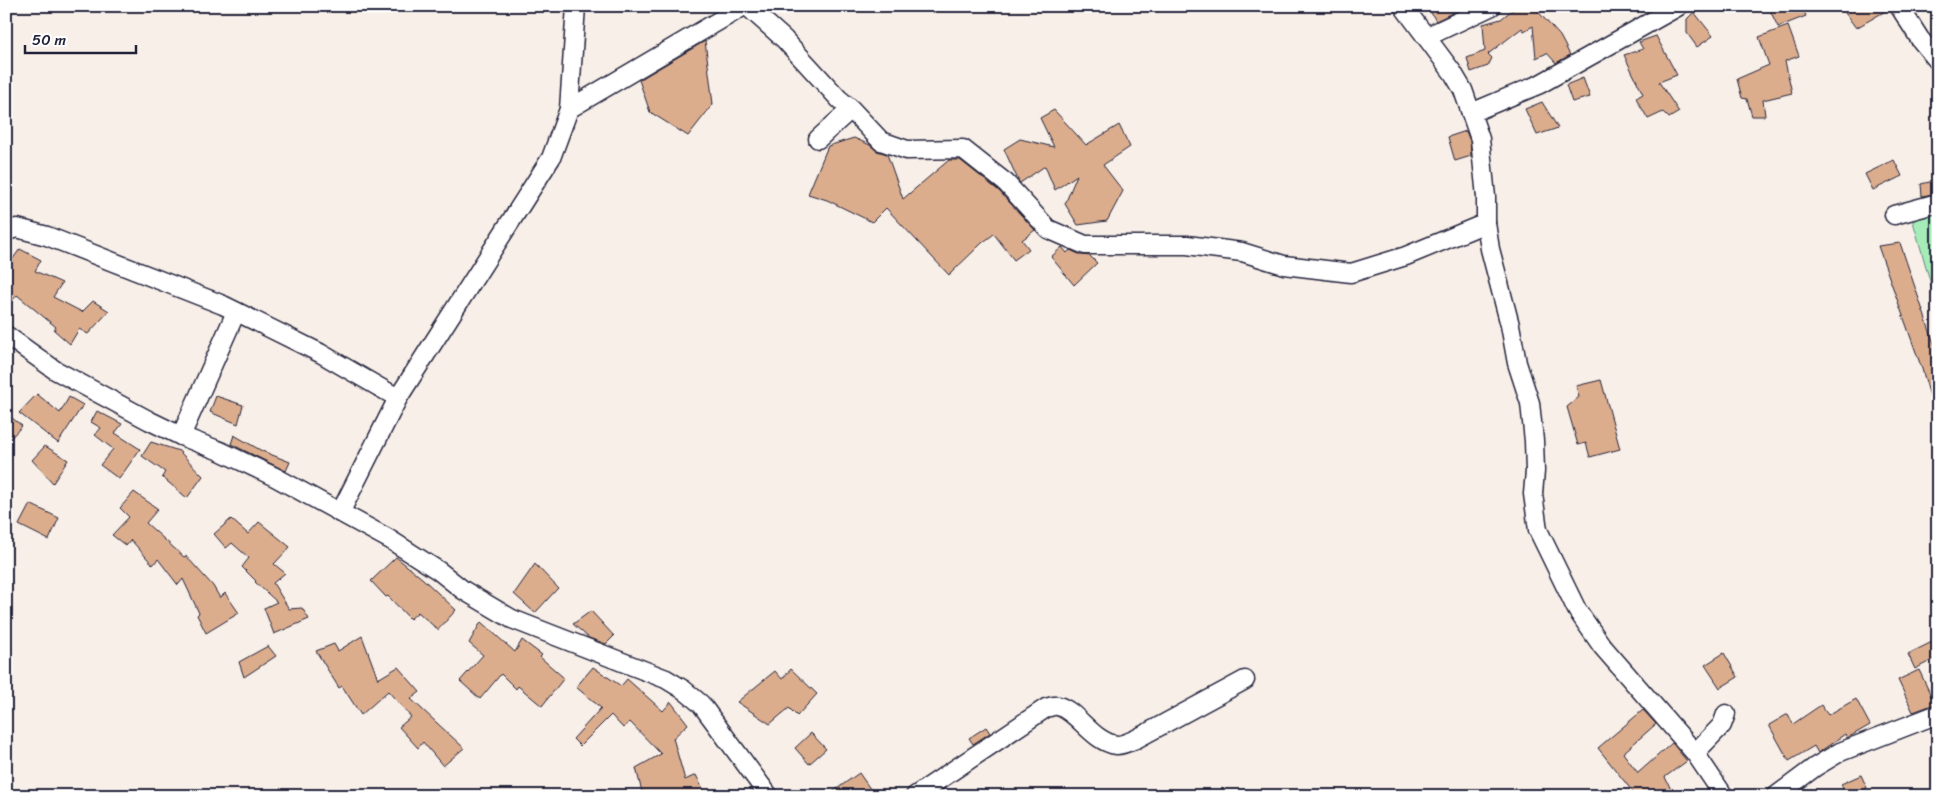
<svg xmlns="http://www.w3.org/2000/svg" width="1944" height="802" font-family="Sriracha,sans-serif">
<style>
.green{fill:#a6ecb9;stroke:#64877a}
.building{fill:#dcad8d;stroke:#22223b}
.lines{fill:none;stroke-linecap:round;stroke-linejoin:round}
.minor-casing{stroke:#22223b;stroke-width:21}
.minor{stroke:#fff;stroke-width:18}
</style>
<rect width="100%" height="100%" fill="#f8efe8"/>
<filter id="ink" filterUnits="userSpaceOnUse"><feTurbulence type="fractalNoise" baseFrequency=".02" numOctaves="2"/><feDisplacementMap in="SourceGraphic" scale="10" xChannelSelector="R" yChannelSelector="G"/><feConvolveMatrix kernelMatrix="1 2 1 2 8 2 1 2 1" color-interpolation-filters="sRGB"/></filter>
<g filter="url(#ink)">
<polygon class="green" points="1938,211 1938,309 1912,218"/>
<g class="building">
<polygon points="1427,6 1466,6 1436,21"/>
<polygon points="1517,6 1533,6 1560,36 1570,55 1556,63 1547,53 1536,58 1533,26 1524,31 1522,28 1488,54 1492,58 1488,66 1471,72 1467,58 1485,51 1483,24 1501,19"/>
<polygon points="1768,6 1802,6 1806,16 1778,27"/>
<polygon points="1840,6 1888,6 1889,9 1856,28"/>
<polygon points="1694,12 1713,36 1697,47 1687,33 1687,19"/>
<polygon points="1788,26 1799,56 1785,61 1792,93 1763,100 1765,116 1752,116 1747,99 1742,98 1737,79 1769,65 1759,37"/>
<polygon points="1656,36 1677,75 1659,82 1679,112 1669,118 1663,112 1648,119 1636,98 1643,94 1624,55 1643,49 1639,42"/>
<polygon points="705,41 713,104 688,136 650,112 639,80"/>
<polygon points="1583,78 1590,97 1572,102 1566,85"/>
<polygon points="1542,102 1558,128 1537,135 1525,109"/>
<polygon points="1054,110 1086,145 1119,125 1130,147 1103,165 1123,191 1107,221 1078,225 1065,204 1077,175 1055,190 1045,166 1020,183 1019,182 1004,149 1020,139 1054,147 1040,118"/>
<polygon points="1466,131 1470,141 1471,156 1455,161 1448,137"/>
<polygon points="854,138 870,145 877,151 887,154 903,199 949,160 960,160 999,191 1035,230 1022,240 1029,249 1014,260 994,234 982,243 949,275 886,208 872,222 827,200 808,194 828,146"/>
<polygon points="1894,160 1902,176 1873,190 1865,174"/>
<polygon points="1938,180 1938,193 1922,196 1921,184"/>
<polygon points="1900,243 1938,355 1938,413 1935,413 1922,369 1878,246"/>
<polygon points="1062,247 1067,253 1070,250 1081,255 1090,256 1097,263 1074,285 1051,257"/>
<polygon points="20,249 41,260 35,271 62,283 53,297 82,312 93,301 109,311 88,334 79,329 70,344 54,330 56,327 17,295 6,308 6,268"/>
<polygon points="1601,380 1620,449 1590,457 1586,443 1578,445 1567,407 1579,397 1576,386"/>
<polygon points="37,394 60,413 69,397 83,405 58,443 19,413"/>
<polygon points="216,396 243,405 238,424 210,412"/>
<polygon points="97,411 122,424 115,433 140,449 119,479 100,465 113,449 95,435 101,428 91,422"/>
<polygon points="6,413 22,426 6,443"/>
<polygon points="234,435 262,451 290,462 286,471 231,444"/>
<polygon points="151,442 179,451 203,476 187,498 162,477 165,472 142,456"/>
<polygon points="45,446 68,460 53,483 32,460"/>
<polygon points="134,492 158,509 146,523 184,557 186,556 213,586 220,598 225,593 239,613 206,633 197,615 199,613 183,579 178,585 158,559 153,565 131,540 126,546 112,535 129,517 120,508"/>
<polygon points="30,504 59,518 49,540 19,525"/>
<polygon points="231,519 248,534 259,522 290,547 274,564 285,573 273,583 289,609 302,608 309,619 274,634 264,608 277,602 255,582 256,581 242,567 249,558 232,543 226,548 214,534"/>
<polygon points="396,557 423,579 456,610 438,630 418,612 410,619 388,596 386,597 371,581"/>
<polygon points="535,564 558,588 535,613 514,594"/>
<polygon points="591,611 614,636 606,644 589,638 573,624"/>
<polygon points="481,622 515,652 522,640 542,655 540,657 564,678 542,706 518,686 516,689 501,674 480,699 460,681 483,655 469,643"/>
<polygon points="362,636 378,679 398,667 420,692 411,699 464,748 443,766 423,742 418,748 399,727 411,717 388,691 361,715 342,686 339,688 316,651 334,644 338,651"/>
<polygon points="1932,642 1938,657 1915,669 1908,654"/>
<polygon points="268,646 276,656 244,677 239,662"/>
<polygon points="1724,653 1738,677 1720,688 1705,665"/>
<polygon points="593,667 621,686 627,679 663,711 671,702 688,724 673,738 685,780 696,775 706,796 643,796 636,768 661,754 630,722 623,728 611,715 580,746 573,739 601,708 576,687"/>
<polygon points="791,669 817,694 797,716 789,708 770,724 737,702 775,671 782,679"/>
<polygon points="1919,670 1935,704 1913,712 1898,680"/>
<polygon points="1856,699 1870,725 1849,737 1847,738 1845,734 1818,753 1814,746 1789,761 1769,725 1788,714 1793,724 1821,705 1828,715"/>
<polygon points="1643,710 1656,724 1623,753 1638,773 1672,743 1687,761 1665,777 1674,796 1636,796 1598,748"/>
<polygon points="986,727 990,733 973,744 969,738"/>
<polygon points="811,733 826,749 809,764 795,748"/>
<polygon points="859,773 875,796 827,796"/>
<polygon points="1861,775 1867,788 1851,796 1846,796 1841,784"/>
</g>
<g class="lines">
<g class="minor-casing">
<g id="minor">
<polyline points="747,6 784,39 839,99 851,109 881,141 907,150 963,149 1006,183 1048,229 1085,245 1187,245 1242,252 1284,265 1351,273 1406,256 1486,223"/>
<polyline points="1403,6 1453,73 1463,90 1480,139 1486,197 1486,223 1490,249 1510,325 1517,363 1530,403 1534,441 1535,471 1533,494 1538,530 1577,610 1602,646 1695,753 1724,796"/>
<polyline points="1899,6 1920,39 1938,61"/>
<polyline points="1426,37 1492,6"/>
<polyline points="569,109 744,6"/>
<polyline points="1471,113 1540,84 1679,6"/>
<polyline points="818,139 851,109"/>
<polyline points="1894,215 1938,203"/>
<polyline points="6,231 17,228 47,236 223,305 320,353 398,398"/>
<polyline points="6,335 55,370 150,421 181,436 220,451 275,477 389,539 439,571 463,590 512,619 666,679 684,690 701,704 769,796"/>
<polyline points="181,436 236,312"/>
<polyline points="340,513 398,398 551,158 569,109 576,6"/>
<polyline points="1695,753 1722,725 1726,714"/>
<path d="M915 796 1046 708C1050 707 1054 705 1058 706 1078 711 1092 742 1117 745 1123 745 1131 741 1136 739L1245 680"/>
<polyline points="1776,796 1815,767 1840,752 1938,714"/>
</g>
</g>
<use href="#minor" class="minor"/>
</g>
</g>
<rect width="1944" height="802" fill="none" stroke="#fff" stroke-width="25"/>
<rect x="12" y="12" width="1919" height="777" fill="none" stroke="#22223b" stroke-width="2" filter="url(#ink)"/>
<path d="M25 45v8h111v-8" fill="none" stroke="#22223b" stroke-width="2.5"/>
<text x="32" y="45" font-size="15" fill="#22223b" stroke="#ffffff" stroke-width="4" paint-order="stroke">50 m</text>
</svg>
